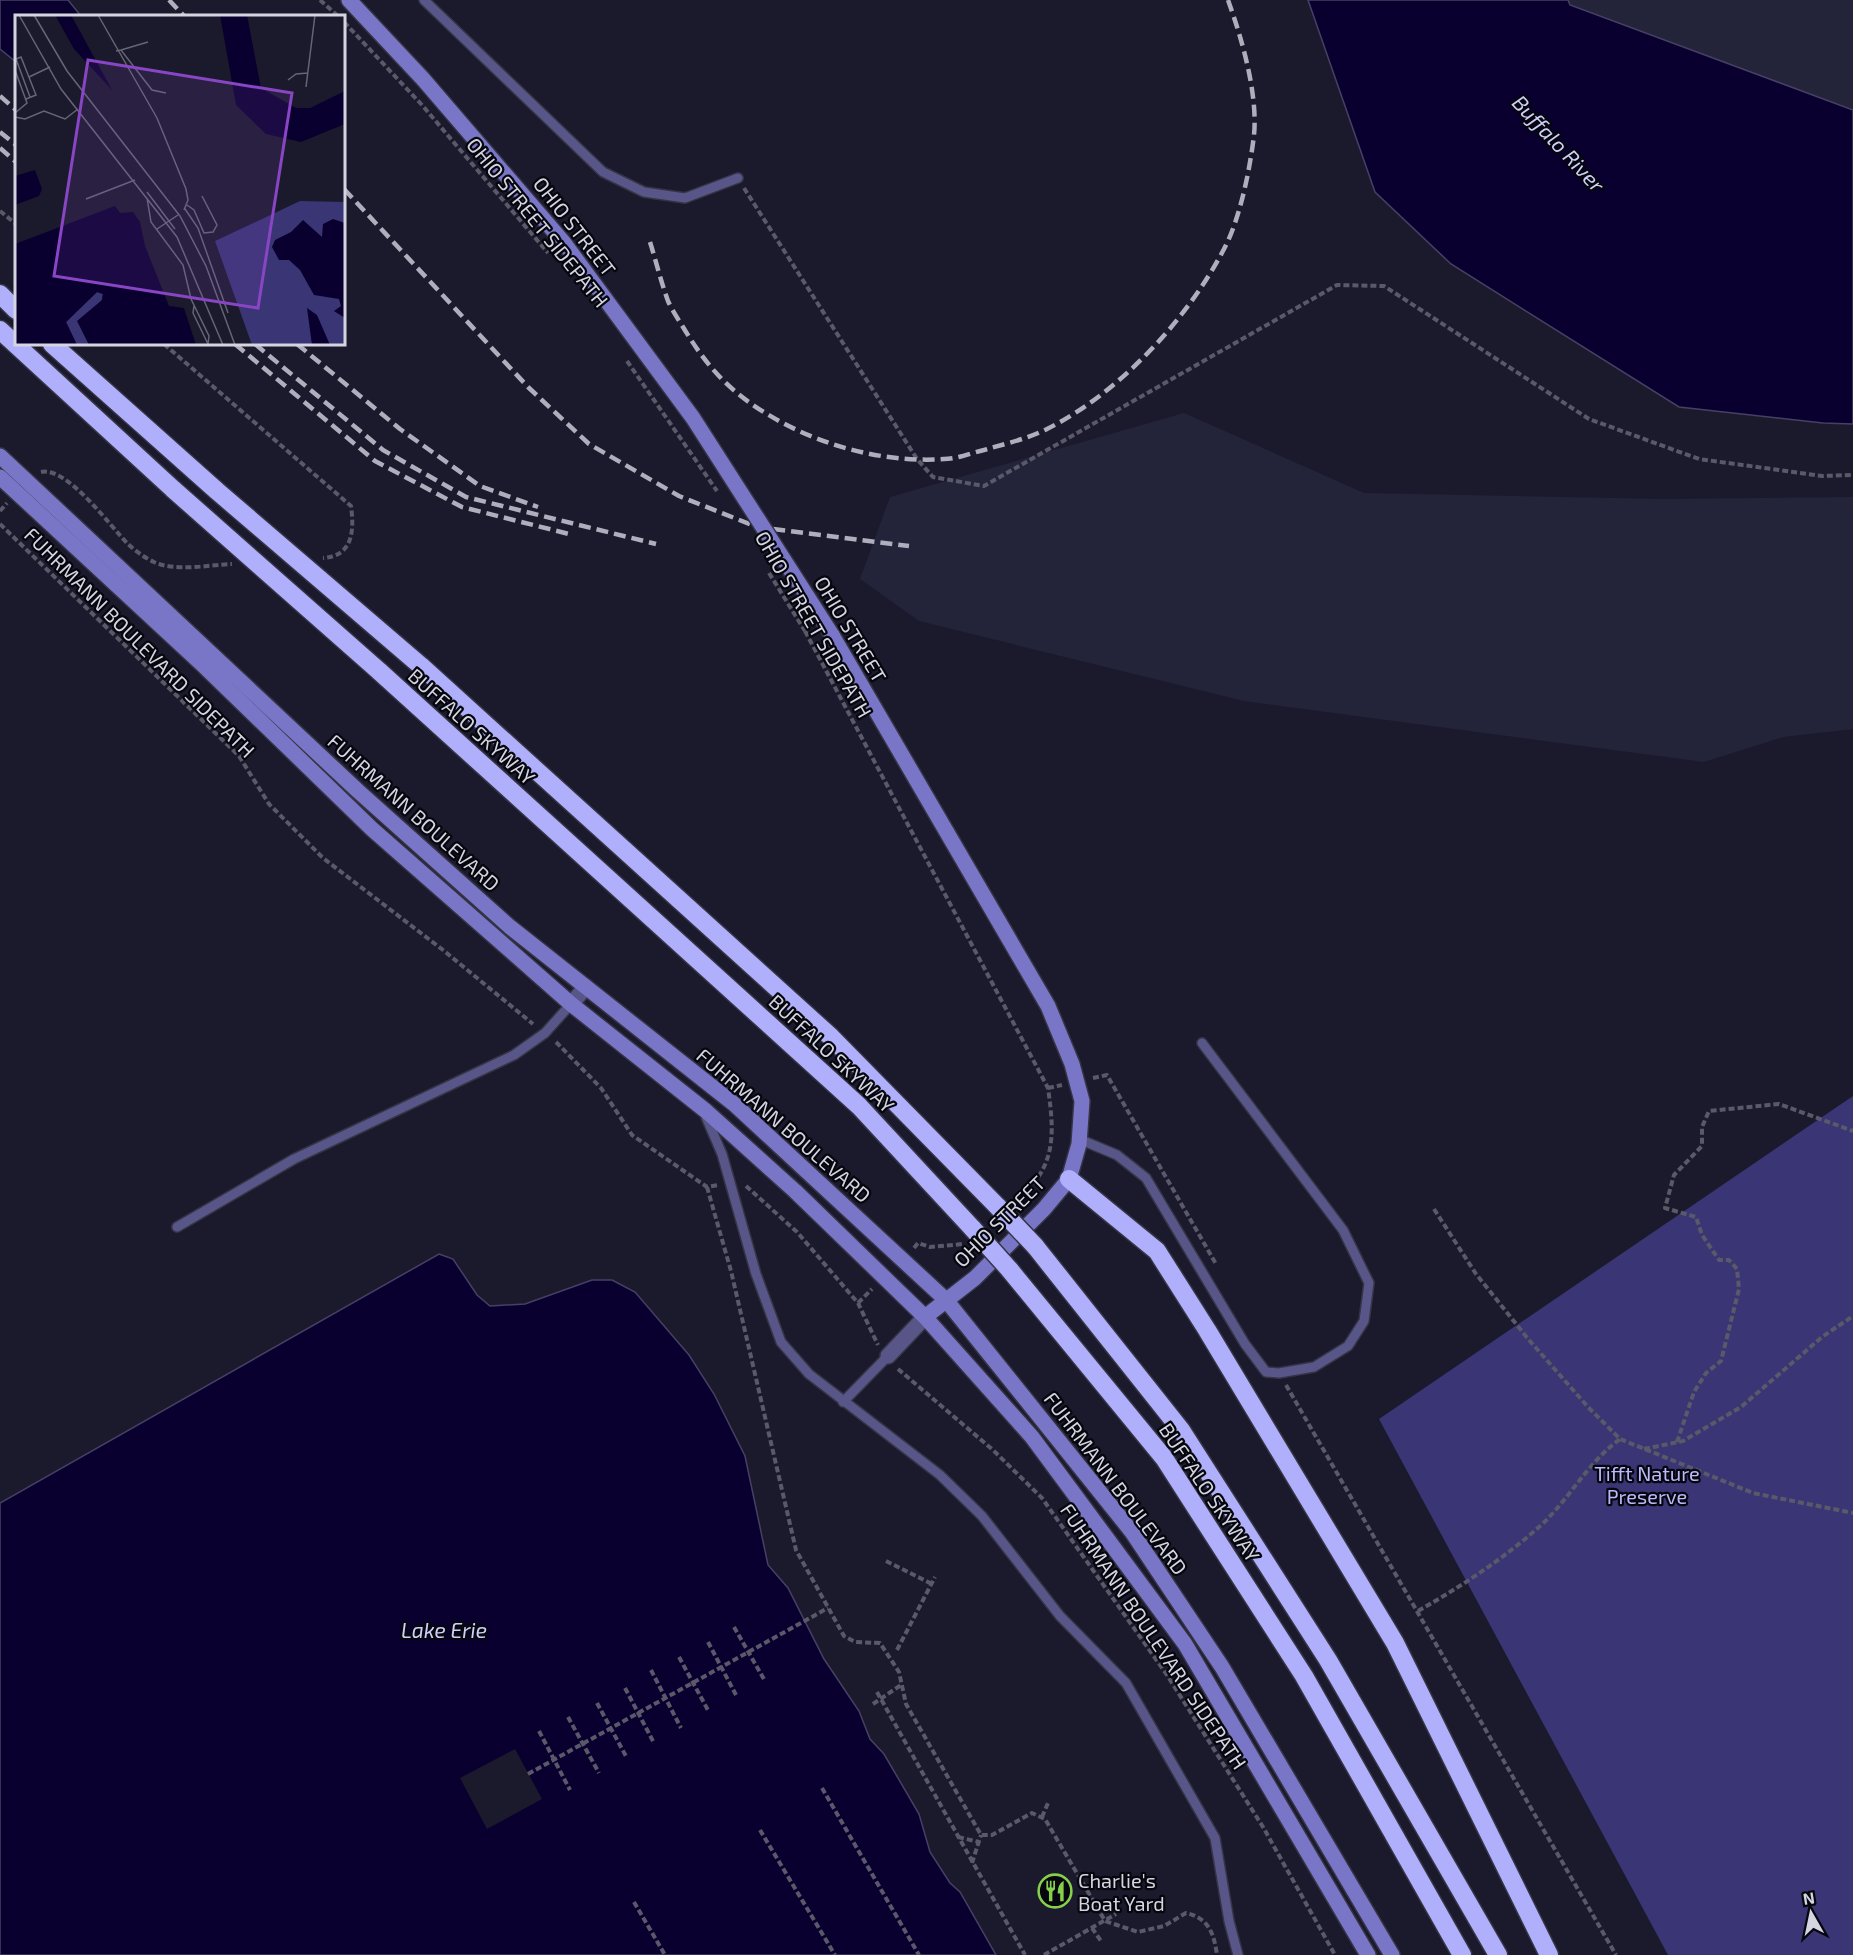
<svg xmlns="http://www.w3.org/2000/svg" width="1853" height="1955" font-family="'Exo 2',sans-serif">
<style>
.built{fill:#23233a}
.green{fill:#3a3574}
.water{fill:#0a002f;stroke:#474065;stroke-width:1.5}
.pier{fill:#1b1a2c}
.lines{fill:none;stroke-linecap:round;stroke-linejoin:round}
.lane-casing{stroke:#353445;stroke-width:12}
.street-casing{stroke:#353445;stroke-width:18}
.secondary-casing{stroke:#353445;stroke-width:18}
.highway-casing{stroke:#353445;stroke-width:21}
.path{stroke:#595969;stroke-width:4;stroke-dasharray:6 3;stroke-linecap:butt}
.lane{stroke:#585689;stroke-width:9}
.street{stroke:#585689;stroke-width:15}
.secondary{stroke:#7a76c7;stroke-width:15}
.highway{stroke:#afaffb;stroke-width:18}
.rail{stroke:#aeaebc;stroke-width:4.5;stroke-dasharray:12 6;stroke-linecap:butt}
.secondary-bridge-casing{stroke:#353445;stroke-width:18;stroke-linecap:butt}
.highway-bridge-casing{stroke:#353445;stroke-width:21;stroke-linecap:butt}
.path-bridge{stroke:#595969;stroke-width:4;stroke-dasharray:6 3;stroke-linecap:butt}
.secondary-bridge{stroke:#7a76c7;stroke-width:15}
.highway-bridge{stroke:#afaffb;stroke-width:18}
.labels{text-anchor:middle;dominant-baseline:central;stroke-width:4.5;stroke-linejoin:round;paint-order:stroke}
.street-label{font-size:20px;fill:#d5d5e2;stroke:#06060e}
.park-label{font-size:20px;fill:#babafa;stroke:#06060e}
.poi-label{font-size:20px;fill:#d5d5e2;stroke:#06060e;text-anchor:start}
.water-label{font-size:21px;font-style:italic;fill:#cecffa;stroke:#06060e}
.inset-road{fill:none;stroke:#656575;stroke-width:1.5}
.view{fill:#8845c4;fill-opacity:0.15;stroke:#8845c4;stroke-width:3}
.inset-edge{fill:none;stroke:#d5d5e2;stroke-width:3}
</style>
<rect width="100%" height="100%" fill="#1b1a2c"/>
<g class="built">
<polygon points="1568,0 1853,0 1853,110 1570,5"/>
<polygon points="1184,413 1364,493 1664,499 1853,497 1853,729 1783,737 1704,762 1244,701 919,621 860,579 890,497"/>
</g>
<polygon class="green" points="1853,1096 1853,1955 1668,1955 1379,1419"/>
<g class="water">
<polygon points="0,0 68,0 81,16 16,16 16,62 0,49"/>
<polygon points="1308,0 1568,0 1570,5 1853,110 1853,424 1823,423 1679,407 1451,264 1375,192"/>
<polygon points="439,1254 453,1259 477,1295 490,1306 525,1304 592,1280 612,1280 635,1292 689,1355 714,1394 745,1456 768,1565 788,1588 824,1659 859,1711 870,1739 884,1754 919,1814 930,1852 950,1883 960,1892 996,1955 0,1955 0,1503"/>
</g>
<polygon class="pier" points="515,1749 542,1799 487,1829 460,1778"/>
<g class="lines">
<g class="lane-casing">
<g id="lane">
<polyline points="424,0 603,172 644,192 685,198 738,178"/>
<polyline points="706,1117 722,1154 756,1274 781,1342 809,1374 940,1475 982,1516 1060,1616 1126,1683 1215,1838 1229,1921 1238,1955"/>
<polyline points="1079,1139 1117,1155 1146,1178 1245,1344 1266,1372 1279,1373 1314,1367 1348,1346 1364,1321 1369,1283 1343,1230 1202,1043"/>
<polyline points="177,1227 294,1159 514,1055 545,1033 571,1004"/>
<polyline points="843,1402 888,1356"/>
</g>
</g>
<g class="street-casing">
<g id="street">
<polyline points="571,1004 586,987"/>
<polyline points="888,1356 925,1317"/>
</g>
</g>
<g class="secondary-casing">
<g id="secondary">
<polyline points="349,0 423,79 564,243"/>
<polyline points="0,456 358,791 510,927 734,1104 946,1300 1132,1532 1222,1667 1392,1955"/>
<polyline points="0,477 205,667 372,829 571,1004 706,1111 795,1191 925,1317 1032,1437 1185,1644 1368,1955"/>
<polyline points="832,635 1048,1006 1072,1064 1082,1101 1079,1144 1069,1179 1044,1209 975,1278 925,1317"/>
</g>
</g>
<g class="highway-casing">
<g id="highway">
<polyline points="0,294 16,310"/>
<polyline points="0,330 174,490"/>
<polyline points="52,344 217,491"/>
<polyline points="421,666 831,1037 998,1207"/>
<polyline points="379,671 859,1106 973,1229"/>
<polyline points="1069,1179 1157,1251 1207,1330 1395,1643 1549,1955"/>
<polyline points="1035,1246 1181,1430 1328,1660 1498,1955"/>
<polyline points="1009,1269 1164,1458 1304,1676 1462,1955"/>
</g>
</g>
<g class="path">
<polyline points="320,0 338,16"/>
<polyline points="744,188 917,459 933,477 984,486 1337,285 1384,286 1589,419 1699,459 1822,476 1853,475"/>
<polyline points="0,211 16,224"/>
<path d="M164 344 351 506C354 529 354 556 323 558"/>
<path d="M41 472C67 466 111 527 127 543 134 550 145 558 154 562 175 572 209 565 232 564"/>
<polyline points="0,511 7,503"/>
<polyline points="0,524 239,756 269,804 323,858 443,950 533,1024"/>
<path d="M805 631 1048 1088C1055 1137 1056 1168 1015 1202"/>
<polyline points="556,1042 601,1088 632,1135 707,1187 719,1185"/>
<polyline points="1093,1078 1107,1075 1216,1264"/>
<polyline points="1048,1088 1062,1085"/>
<polyline points="746,1186 797,1232 858,1303 878,1345"/>
<path d="M707 1187 731 1271 796 1550 844 1636 855 1642 880 1643 899 1672 906 1704 981 1835H992L1032 1813 1045 1819 1105 1921 1138 1932 1164 1926 1186 1913C1209 1918 1214 1934 1217 1955"/>
<polyline points="1434,1209 1476,1274 1529,1340 1588,1407 1620,1439 1753,1493 1853,1513"/>
<polyline points="914,1248 918,1243 930,1247 963,1244"/>
<polyline points="858,1303 872,1289"/>
<polyline points="898,1369 993,1450 1042,1498 1167,1675 1263,1827 1335,1955"/>
<polyline points="1286,1385 1616,1955"/>
<polyline points="1677,1442 1694,1392 1706,1373 1721,1361 1739,1289 1737,1269 1729,1260 1719,1260 1702,1235 1696,1217 1665,1208 1674,1175 1702,1146 1702,1127 1709,1111 1779,1104 1853,1131"/>
<polyline points="1644,1449 1683,1441 1741,1407 1822,1337 1853,1316"/>
<polyline points="886,1561 932,1584"/>
<path d="M1418 1611C1460 1587 1502 1560 1539 1527 1569 1500 1587 1463 1620 1439"/>
<polyline points="734,1627 765,1681"/>
<polyline points="708,1642 736,1695"/>
<polyline points="897,1650 935,1577"/>
<polyline points="679,1657 709,1712"/>
<polyline points="651,1670 681,1728"/>
<polyline points="625,1688 654,1743"/>
<polyline points="877,1692 1025,1955"/>
<polyline points="597,1703 627,1758"/>
<polyline points="873,1704 901,1685"/>
<polyline points="568,1717 599,1773"/>
<polyline points="539,1731 570,1790"/>
<polyline points="528,1774 828,1608"/>
<polyline points="822,1788 919,1955"/>
<polyline points="1042,1817 1048,1803"/>
<polyline points="760,1830 835,1955"/>
<polyline points="958,1837 979,1842"/>
<polyline points="972,1863 981,1835"/>
<polyline points="634,1902 665,1955"/>
<polyline points="1092,1928 1101,1941"/>
<polyline points="1044,1955 1116,1914"/>
</g>
<use href="#lane" class="lane"/>
<use href="#street" class="street"/>
<use href="#secondary" class="secondary"/>
<use href="#highway" class="highway"/>
<g class="rail">
<polyline points="169,0 184,16"/>
<polyline points="0,96 16,110"/>
<polyline points="0,132 16,145"/>
<polyline points="0,148 16,162"/>
<polyline points="344,189 528,387 589,444 679,496 757,527 909,546"/>
<path d="M650 242C656 261 661 282 668 301 672 310 678 319 683 327 710 372 735 397 781 422 829 448 889 463 944 459 957 459 971 453 984 450 1004 444 1027 439 1047 429 1119 393 1187 320 1224 249 1240 219 1250 169 1254 135 1258 94 1242 39 1228 0"/>
<polyline points="235,344 375,461 462,507 569,534"/>
<polyline points="255,344 383,450 466,497 656,544"/>
<polyline points="297,344 400,429 480,486 538,507"/>
</g>
<g class="secondary-bridge-casing">
<polyline id="secondary-bridge" points="564,243 693,418 832,635"/>
</g>
<g class="highway-bridge-casing">
<g id="highway-bridge">
<polyline points="174,490 379,671"/>
<polyline points="217,491 421,666"/>
<polyline points="998,1207 1035,1246"/>
<polyline points="973,1229 1009,1269"/>
</g>
</g>
<g class="path-bridge">
<polyline points="344,22 422,105 548,253"/>
<polyline points="627,361 717,491"/>
<polyline points="769,573 805,631"/>
</g>
<use href="#secondary-bridge" class="secondary-bridge"/>
<use href="#highway-bridge" class="highway-bridge"/>
</g>
<defs>
<g id="restaurant-ring" transform="scale(1.725)"><circle r="9.5" fill="#06060e" stroke="#85cf4c" stroke-width="1.5"/><path d="M-5-6h1v4h1v-4h1v4h1v-4h1v5L-1.5 .5V6h-2V.5L-5-1ZM5-6V6H3V1.5H1.5Q1.5-4 5-6Z" fill="#85cf4c"/></g>
</defs>
<g fill-rule="evenodd">
<use href="#restaurant-ring" x="1055" y="1891"/>
</g>
<g class="labels">
<g class="street-label">
<text transform="translate(538 222) rotate(51)">OHIO STREET SIDEPATH</text>
<text transform="translate(575 226) rotate(52)">OHIO STREET</text>
<text transform="translate(814 624) rotate(60)">OHIO STREET SIDEPATH</text>
<text transform="translate(851 629) rotate(59)">OHIO STREET</text>
<text transform="translate(140 642) rotate(45)">FUHRMANN BOULEVARD SIDEPATH</text>
<text transform="translate(472 726) rotate(42)">BUFFALO SKYWAY</text>
<text transform="translate(414 812) rotate(42)">FUHRMANN BOULEVARD</text>
<text transform="translate(832 1053) rotate(43)">BUFFALO SKYWAY</text>
<text transform="translate(784 1125) rotate(41)">FUHRMANN BOULEVARD</text>
<text transform="translate(999 1221) rotate(-45)">OHIO STREET</text>
<text transform="translate(1116 1483) rotate(53)">FUHRMANN BOULEVARD</text>
<text transform="translate(1210 1492) rotate(56)">BUFFALO SKYWAY</text>
<text transform="translate(1154 1636) rotate(56)">FUHRMANN BOULEVARD SIDEPATH</text>
</g>
<g class="park-label">
<text x="1647" y="1473">Tifft Nature<tspan x="1647" dy="23">Preserve</tspan></text>
</g>
<g class="poi-label">
<text x="1078" y="1880">Charlie's<tspan x="1078" dy="23">Boat Yard</tspan></text>
</g>
<g class="water-label">
<text transform="translate(1559 143) rotate(47)">Buffalo River</text>
<text x="444" y="1629">Lake Erie</text>
</g>
</g>
<g transform="translate(15 15)">
<rect width="330" height="330" fill="#1b1a2c"/>
<path d="M285 186 330 187V330H237L200 226ZM82 277 88 279 76 330H62L51 307Z" fill="#3a3574"/>
<path d="M40 0H56L97 75 59 34ZM205 0H232L246 73 281 93H295L330 76V109L286 127 251 119 221 90ZM20 155 27 174 24 181 0 190V161ZM100 191 105 198 118 197 125 207 130 231 154 291 169 293 181 330H74L62 306 87 285 88 279 82 277 51 307 62 330H0V229ZM318 204 330 208V303L319 296 326 291 324 284 299 280 285 255 274 245H264L257 232 260 225 276 217 288 205 307 222 308 209ZM292 293 302 300 315 330H297Z" fill="#0a002f"/>
<path class="inset-road" d="M4 0 46 74 162 222 208 330M19 0 52 56 165 201 191 251 220 330M83 0 142 103 171 174 173 185 169 195M106 35 133 27M101 36 106 35 137 75 151 78M0 55 12 88 0 98M14 62 35 52M273 65 281 59 293 58M291 72 300 0M11 84 21 80 6 42 1 44 15 82M0 102 10 104 29 96 50 104 63 94M132 177 160 214M132 183 136 207 168 250 176 284 194 321 193 329 178 298 179 291M71 184 120 165M172 190 179 195 189 218 198 217 202 210 187 181M170 194 183 213 213 298M142 214 163 200"/>
<path class="view" d="M73 45 277 78 243 293 39 261Z"/>
<rect width="330" height="330" class="inset-edge"/>
</g>
<g transform="translate(1811 1913) rotate(351)" stroke="#06060e" stroke-width="4.5" paint-order="stroke">
<path d="M0-4.5L10 22L0 15L-10 22Z" fill="#d5d5e2"/>
<text y="-9" font-size="16" font-weight="bold" text-anchor="middle" fill="#d5d5e2">N</text>
</g>
</svg>
